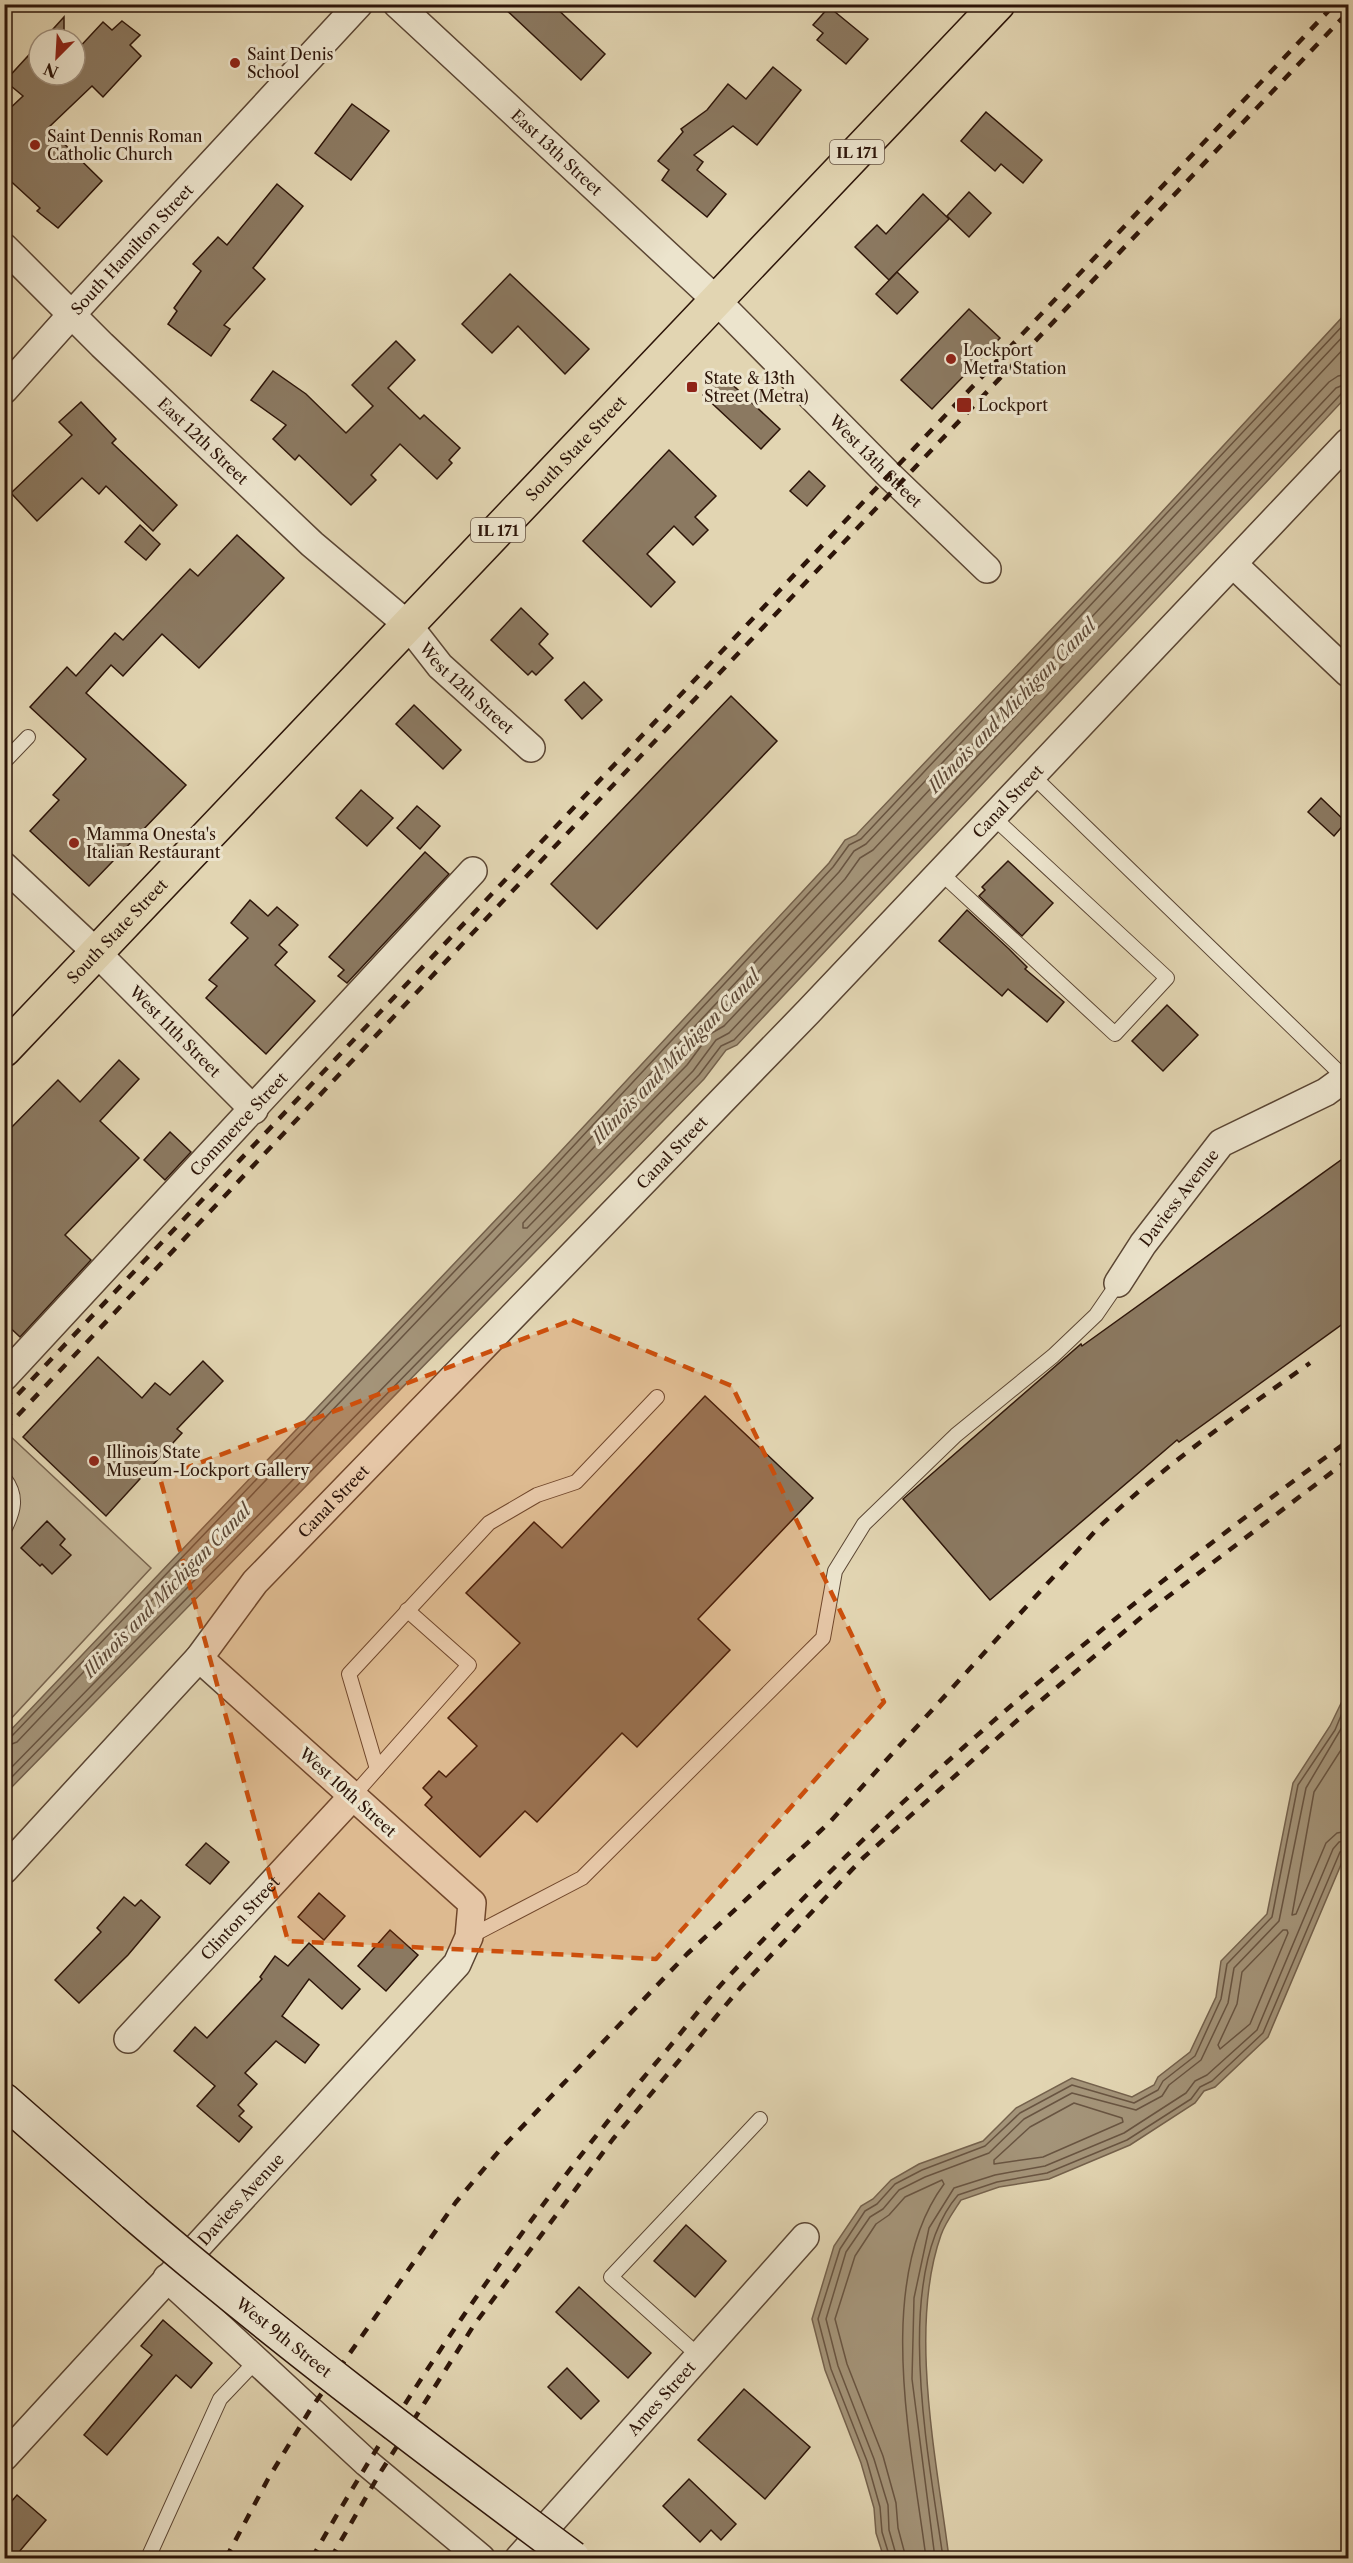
<svg xmlns="http://www.w3.org/2000/svg" width="1353" height="2563" font-family="'Libre Caslon Text',serif">
<style>
.green{fill:#c3b495;stroke:#78644f;stroke-width:1.5}
.water{fill:#a49479;stroke:#74614c;stroke-width:1.5}
.lines{fill:none;stroke-linecap:round;stroke-linejoin:round}
.shore{stroke:#685441;stroke-width:1.5}
.building{fill:#8b7961;stroke:#2d1509;stroke-width:1.5}
.service-casing{stroke:#5a4533;stroke-width:16}
.minor-casing{stroke:#5a4533;stroke-width:30}
.secondary-casing{stroke:#2d1509;stroke-width:36}
.primary-casing{stroke:#2d1509;stroke-width:36}
.service{stroke:#ece4cd;stroke-width:14}
.minor{stroke:#ece4cd;stroke-width:27}
.secondary{stroke:#ece4cd;stroke-width:33}
.primary{stroke:#e2d5b2;stroke-width:33}
.rail{stroke:#2d1509;stroke-width:4.5;stroke-dasharray:10 10;stroke-linecap:butt}
.secondary-bridge-casing{stroke:#2d1509;stroke-width:36;stroke-linecap:butt}
.secondary-bridge{stroke:#ece4cd;stroke-width:33}
.marked{fill:#cc4f0c;fill-opacity:0.2;stroke:#cc4f0c;stroke-width:4.5;stroke-dasharray:12 8;stroke-linejoin:round}
.poi-dot{fill:#8f2418;stroke:#ece4cd;stroke-width:2}
.labels{text-anchor:middle;dominant-baseline:central;stroke-width:6;stroke-linejoin:round;paint-order:stroke}
.shield{fill:#ece4cd;stroke:#665344;stroke-width:1.5}
.shield-label{font-size:15px;font-weight:bold;fill:#2d1509}
.poi-label{font-size:16px;fill:#2d1509;stroke:#ece4cd;text-anchor:start}
.street-label{font-size:16px;fill:#2d1509;stroke:#ece4cd}
.water-label{font-size:18px;font-style:italic;fill:#5d4836;stroke:#ece4cd}
</style>
<rect width="100%" height="100%" fill="#e2d5b2"/>
<filter id="stains"><feTurbulence type="fractalNoise" baseFrequency=".00333" numOctaves="4"/><feColorMatrix values="0 0 0 0 .2 0 0 0 0 .09 0 0 0 0 .02 0 0 0 .5 -.17"/></filter>
<radialGradient id="worn" r=".72"><stop offset=".6" stop-color="#630" stop-opacity="0"/><stop offset="1" stop-color="#630" stop-opacity=".3"/></radialGradient>
<polygon class="green" points="9,1435 151,1568 5,1725 4,1440"/>
<g class="water">
<polygon points="1348,311 1348,395 737,1045 726,1050 704,1079 5,1794 5,1736 547,1166 829,863 845,840 856,835 1122,555"/>
<path d="M1348 1689V1848L1268 2037 1215 2087 1204 2091 1195 2103 1130 2145 1049 2179 999 2187 961 2200C954 2211 945 2223 941 2235 908 2328 937 2462 949 2558H884L876 2533 874 2508 861 2463 825 2370 812 2319 834 2246 861 2206 873 2199 891 2180 919 2164 983 2141 1016 2108 1072 2078 1132 2097 1154 2085 1158 2077 1190 2052 1216 1997 1221 1961 1267 1914 1293 1783 1330 1726Z"/>
</g>
<g class="lines">
<g class="shore">
<polyline points="1348,344 873,850 860,858 845,879 523,1223 523,1228 527,1228 687,1065 710,1034 724,1026 1329,382 1338,376 1348,374"/>
<polyline points="4,1739 11,1737 551,1170 833,867 849,845 861,839 1348,320"/>
<polyline points="1348,1739 1314,1792 1292,1915 1296,1914 1326,1843 1337,1833 1348,1831"/>
<polyline points="4,1747 17,1742 556,1175 839,872 854,851 866,844 1348,331"/>
<polyline points="4,1775 693,1071 716,1040 729,1033 1336,388 1348,383"/>
<polyline points="4,1785 699,1075 721,1046 734,1040 1342,393 1348,391"/>
<polygon points="1283,1930 1287,1930 1288,1933 1250,2024 1220,2049 1218,2045 1237,2004 1242,1972"/>
<polygon points="1074,2103 1122,2118 1123,2122 1043,2157 994,2164 994,2160 1030,2127"/>
<polyline points="890,2558 882,2532 880,2507 867,2461 831,2369 818,2319 840,2249 865,2211 877,2204 895,2184 922,2170 985,2146 1020,2113 1072,2085 1134,2103 1158,2090 1163,2081 1195,2056 1221,1999 1227,1964 1272,1917 1298,1785 1335,1730 1348,1699"/>
<polyline points="897,2558 889,2530 888,2505 874,2459 838,2366 826,2319 846,2252 870,2217 883,2209 899,2190 925,2177 989,2153 1024,2119 1072,2093 1136,2110 1162,2096 1169,2085 1201,2060 1228,2003 1234,1968 1279,1921 1306,1788 1348,1717"/>
<path d="M906 2558 898 2528 896 2503 883 2456 847 2364 835 2319 855 2256 876 2224 889 2215 905 2197 942 2180 944 2184C873 2280 912 2448 926 2558"/>
<polyline points="935,2558 912,2379 914,2298 929,2228 954,2188 995,2175 1045,2166 1124,2133 1186,2093 1195,2081 1207,2075 1257,2030 1333,1849 1339,1842 1348,1840"/>
<path d="M943 2558C930 2462 890 2274 958 2195L997 2182 1047 2173 1127 2140 1191 2099 1200 2087 1212 2081 1263 2033 1340 1852 1348 1848"/>
</g>
</g>
<g class="building">
<polygon points="500,4 552,4 605,54 581,80"/>
<polygon points="829,7 868,39 846,64 817,40 823,33 813,25"/>
<polygon points="64,17 64,39 44,39"/>
<polygon points="122,21 140,35 130,45 141,56 103,97 92,86 48,128 102,181 58,228 37,211 40,208 4,175 4,114 23,96 5,81 39,44 39,75 75,75 75,52 103,22 112,30"/>
<polygon points="773,67 801,90 757,145 733,126 694,155 703,162 697,170 726,194 707,217 662,180 669,170 658,161 683,132 681,129 707,110 728,84 746,99"/>
<polygon points="352,104 389,131 351,180 315,153"/>
<polygon points="986,112 1042,160 1023,183 1001,164 995,171 961,141"/>
<polygon points="277,184 303,206 253,268 265,279 224,325 230,329 211,356 168,324 177,311 174,308 201,271 193,264 218,237 227,245"/>
<polygon points="969,192 991,213 969,237 947,216"/>
<polygon points="923,194 949,219 889,280 855,247 877,225 886,234"/>
<polygon points="897,272 918,292 897,314 876,294"/>
<polygon points="510,274 589,349 565,374 518,326 492,353 462,324"/>
<polygon points="969,309 1000,338 932,409 901,380"/>
<polygon points="396,341 415,360 388,388 420,419 424,415 460,448 449,460 452,463 437,479 400,444 371,475 376,480 351,505 299,455 295,460 273,439 286,425 251,400 273,371 306,394 346,433 373,406 352,385"/>
<polygon points="722,375 780,429 761,449 703,395"/>
<polygon points="81,402 116,439 112,443 177,505 153,531 106,486 99,494 82,478 37,521 11,493 72,435 59,422"/>
<polygon points="669,450 716,496 695,517 708,530 693,545 674,526 647,554 675,582 651,607 583,541"/>
<polygon points="809,471 825,486 807,506 790,491"/>
<polygon points="140,525 160,544 146,560 125,542"/>
<polygon points="237,535 284,578 199,668 162,634 123,676 111,665 86,693 186,785 89,886 30,831 59,800 53,795 86,759 30,707 67,667 76,676 115,633 123,640 190,569 198,576"/>
<polygon points="521,608 548,634 539,644 553,658 536,675 532,671 528,675 491,640"/>
<polygon points="584,682 602,700 582,719 565,700"/>
<polygon points="731,696 777,741 597,929 551,884"/>
<polygon points="414,705 461,750 443,769 396,724"/>
<polygon points="361,790 393,818 367,846 336,818"/>
<polygon points="1321,798 1346,822 1334,836 1308,812"/>
<polygon points="417,806 440,826 420,849 397,828"/>
<polygon points="425,852 449,874 347,983 338,976 344,970 329,957"/>
<polygon points="1008,861 1053,903 1022,936 979,896 985,890 982,887"/>
<polygon points="250,900 268,916 277,907 298,925 279,945 287,952 275,965 315,1001 266,1054 206,998 217,986 209,980 248,938 231,923"/>
<polygon points="967,910 1009,949 1027,967 1025,969 1064,1002 1047,1022 1008,989 1002,996 939,941"/>
<polygon points="1167,1005 1198,1035 1163,1071 1132,1041"/>
<polygon points="119,1060 139,1079 100,1121 139,1158 65,1235 91,1260 20,1337 4,1322 4,1135 58,1080 80,1102"/>
<polygon points="170,1132 191,1152 165,1180 144,1160"/>
<polygon points="1348,1155 1348,1320 1179,1442 1177,1440 990,1600 903,1499 1081,1344 1082,1346"/>
<polygon points="98,1357 142,1398 155,1383 170,1395 203,1361 223,1381 177,1429 182,1433 106,1516 23,1437"/>
<polygon points="705,1396 813,1498 698,1619 730,1650 637,1747 622,1733 537,1822 525,1811 480,1857 425,1805 432,1797 423,1788 439,1771 446,1777 477,1746 448,1718 520,1643 466,1593 534,1522 562,1548"/>
<polygon points="47,1521 65,1539 60,1545 71,1555 52,1574 42,1564 40,1566 21,1548"/>
<polygon points="206,1843 229,1862 210,1884 186,1865"/>
<polygon points="319,1893 345,1916 324,1940 298,1917"/>
<polygon points="124,1897 135,1906 141,1900 160,1917 128,1955 79,2003 55,1980 101,1932 97,1928"/>
<polygon points="390,1930 418,1955 386,1991 358,1966"/>
<polygon points="309,1943 360,1989 342,2009 309,1979 282,2016 319,2045 305,2063 276,2041 245,2073 257,2084 238,2105 244,2111 239,2116 252,2127 239,2142 197,2106 215,2086 174,2051 195,2027 207,2038 262,1979 260,1977 275,1956 288,1966"/>
<polygon points="686,2225 726,2261 695,2297 654,2261"/>
<polygon points="579,2287 651,2353 628,2378 556,2312"/>
<polygon points="163,2320 212,2363 191,2388 176,2375 107,2455 84,2435 152,2355 141,2346"/>
<polygon points="567,2368 599,2401 581,2419 548,2387"/>
<polygon points="744,2389 810,2447 765,2499 698,2440"/>
<polygon points="689,2479 736,2524 721,2540 711,2530 700,2542 663,2506"/>
<polygon points="17,2495 46,2520 13,2559 4,2559 4,2510"/>
</g>
<g class="lines">
<g class="service-casing">
<g id="service">
<polyline points="4,762 28,737"/>
<polyline points="1033,776 1348,1081"/>
<polyline points="941,873 1115,1034 1167,978 993,817"/>
<path d="M4 1478C18 1496 14 1511 4 1530"/>
<polyline points="377,1769 349,1674 489,1523 537,1495 576,1482 657,1397"/>
<polyline points="353,1796 469,1665 407,1610"/>
<polyline points="469,1937 582,1878 823,1638 835,1571 864,1524 956,1435 1053,1356 1096,1315 1118,1283"/>
<polyline points="699,2356 611,2277 760,2119"/>
<polyline points="148,2558 220,2399 257,2360"/>
</g>
</g>
<g class="minor-casing">
<g id="minor">
<path id="s1" d="M397 4 716 300 889 475 987 569"/>
<path id="s2" d="M4 247 102 345 312 544 408 625 440 666 531 748"/>
<path id="s3" d="M4 390 72 314 359 4"/>
<polyline points="1233,564 1348,673"/>
<path id="s4" d="M4 866 97 953 254 1110"/>
<path id="s5" d="M1118 1283 1143 1244 1221 1143 1326 1092 1348 1076"/>
<path id="s6" d="M4 1377 473 871"/>
<path id="s7" d="M4 1870 199 1658 255 1582 809 1011 1348 442"/>
<path id="s8" d="M128 2039 353 1796"/>
<polyline points="167,2278 367,2463 481,2558"/>
<path id="s9" d="M4 2457 457 1964 469 1937 472 1903 199 1658"/>
<path id="s10" d="M519 2558 805 2237"/>
</g>
</g>
<g class="secondary-casing">
<polyline id="secondary" points="4,2100 134,2214"/>
</g>
<g class="primary-casing">
<g id="primary">
<path id="s11" d="M4 1050 998 4"/>
</g>
</g>
<use href="#service" class="service"/>
<use href="#minor" class="minor"/>
<use href="#secondary" class="secondary"/>
<use href="#primary" class="primary"/>
<g class="rail">
<polyline points="4,1409 1335,4"/>
<polyline points="4,1430 501,903 1348,12"/>
<path d="M226 2558 268 2479 310 2410 456 2202 499 2151 687 1954 829 1823 1099 1527C1165 1465 1236 1415 1310 1363"/>
<path d="M312 2558C411 2384 525 2218 655 2064 680 2035 703 2004 729 1976 915 1775 1127 1602 1348 1441"/>
<polyline points="331,2558 380,2473 474,2325 613,2139 741,1987 863,1858 1021,1717 1149,1611 1348,1460"/>
</g>
<g class="secondary-bridge-casing">
<g id="secondary-bridge">
<path id="s12" d="M134 2214C275 2335 424 2447 573 2558"/>
</g>
</g>
<use href="#secondary-bridge" class="secondary-bridge"/>
</g>
<path class="marked" d="M572 1320 732 1386 884 1702 656 1959 288 1941 160 1478Z"/>
<g class="poi-dot">
<circle cx="235" cy="63" r="6"/>
<circle cx="35" cy="145" r="6"/>
<circle cx="951" cy="359" r="6"/>
<rect x="686" y="381" width="12" height="12" rx="3"/>
<rect x="956" y="397" width="16" height="16" rx="3"/>
<circle cx="74" cy="843" r="6"/>
<circle cx="94" cy="1461" r="6"/>
</g>
<g class="labels">
<g class="shield">
<rect x="830" y="140" width="54" height="24" rx="4.5"/>
<rect x="471" y="518" width="54" height="24" rx="4.5"/>
</g>
<g class="shield-label">
<text x="857" y="152">IL 171</text>
<text x="498" y="530">IL 171</text>
</g>
<g class="poi-label">
<text x="247" y="54">Saint Denis<tspan x="247" dy="18">School</tspan></text>
<text x="47" y="136">Saint Dennis Roman<tspan x="47" dy="18">Catholic Church</tspan></text>
<text x="963" y="350">Lockport<tspan x="963" dy="18">Metra Station</tspan></text>
<text x="704" y="378">State &amp; 13th<tspan x="704" dy="18">Street (Metra)</tspan></text>
<text x="978" y="405">Lockport</text>
<text x="86" y="834">Mamma Onesta's<tspan x="86" dy="18">Italian Restaurant</tspan></text>
<text x="106" y="1452">Illinois State<tspan x="106" dy="18">Museum-Lockport Gallery</tspan></text>
</g>
<g class="street-label">
<text stroke="none"><textPath href="#s1" startOffset="218">East 13th Street</textPath></text>
<text stroke="none"><textPath href="#s3" startOffset="190">South Hamilton Street</textPath></text>
<text stroke="none"><textPath href="#s2" startOffset="278">East 12th Street</textPath></text>
<text stroke="none"><textPath href="#s11" startOffset="830">South State Street</textPath></text>
<text stroke="none"><textPath href="#s1" startOffset="662">West 13th Street</textPath></text>
<text stroke="none"><textPath href="#s2" startOffset="640">West 12th Street</textPath></text>
<text stroke="none"><textPath href="#s7" startOffset="1467">Canal Street</textPath></text>
<text stroke="none"><textPath href="#s11" startOffset="164">South State Street</textPath></text>
<text stroke="none"><textPath href="#s4" startOffset="238">West 11th Street</textPath></text>
<text stroke="none"><textPath href="#s6" startOffset="345">Commerce Street</textPath></text>
<text stroke="none"><textPath href="#s7" startOffset="981">Canal Street</textPath></text>
<text stroke="none"><textPath href="#s5" startOffset="105">Daviess Avenue</textPath></text>
<text stroke="none"><textPath href="#s7" startOffset="495">Canal Street</textPath></text>
<text transform="translate(348 1792) rotate(42)">West 10th Street</text>
<text stroke="none"><textPath href="#s8" startOffset="165">Clinton Street</textPath></text>
<text stroke="none"><textPath href="#s9" startOffset="350">Daviess Avenue</textPath></text>
<text stroke="none"><textPath href="#s12" startOffset="194">West 9th Street</textPath></text>
<text stroke="none"><textPath href="#s10" startOffset="214">Ames Street</textPath></text>
</g>
<g class="water-label">
<text transform="translate(1012 706) rotate(-46)">Illinois and Michigan Canal</text>
<text transform="translate(676 1057) rotate(-46)">Illinois and Michigan Canal</text>
<text transform="translate(167 1591) rotate(-46)">Illinois and Michigan Canal</text>
</g>
</g>
<rect width="1353" height="2563" fill="none" stroke="#e2d5b2" stroke-width="24"/>
<rect x="6" y="6" width="1341" height="2551" fill="none" stroke="#2d1509" stroke-width="3"/>
<rect x="12" y="12" width="1329" height="2539" fill="none" stroke="#2d1509" stroke-width="1.5"/>
<g transform="translate(57 57) rotate(204)"><circle r="28" fill="#ece4cd" stroke="#a0917f" stroke-width="1.5"/>
<path d="M0-4.5L10 22L0 15L-10 22Z" fill="#8f2418"/>
<text y="-9" font-size="16" font-weight="bold" text-anchor="middle" fill="#2d1509">N</text>
</g>
<rect width="100%" height="100%" filter="url(#stains)"/>
<rect width="100%" height="100%" fill="url(#worn)"/>
</svg>
